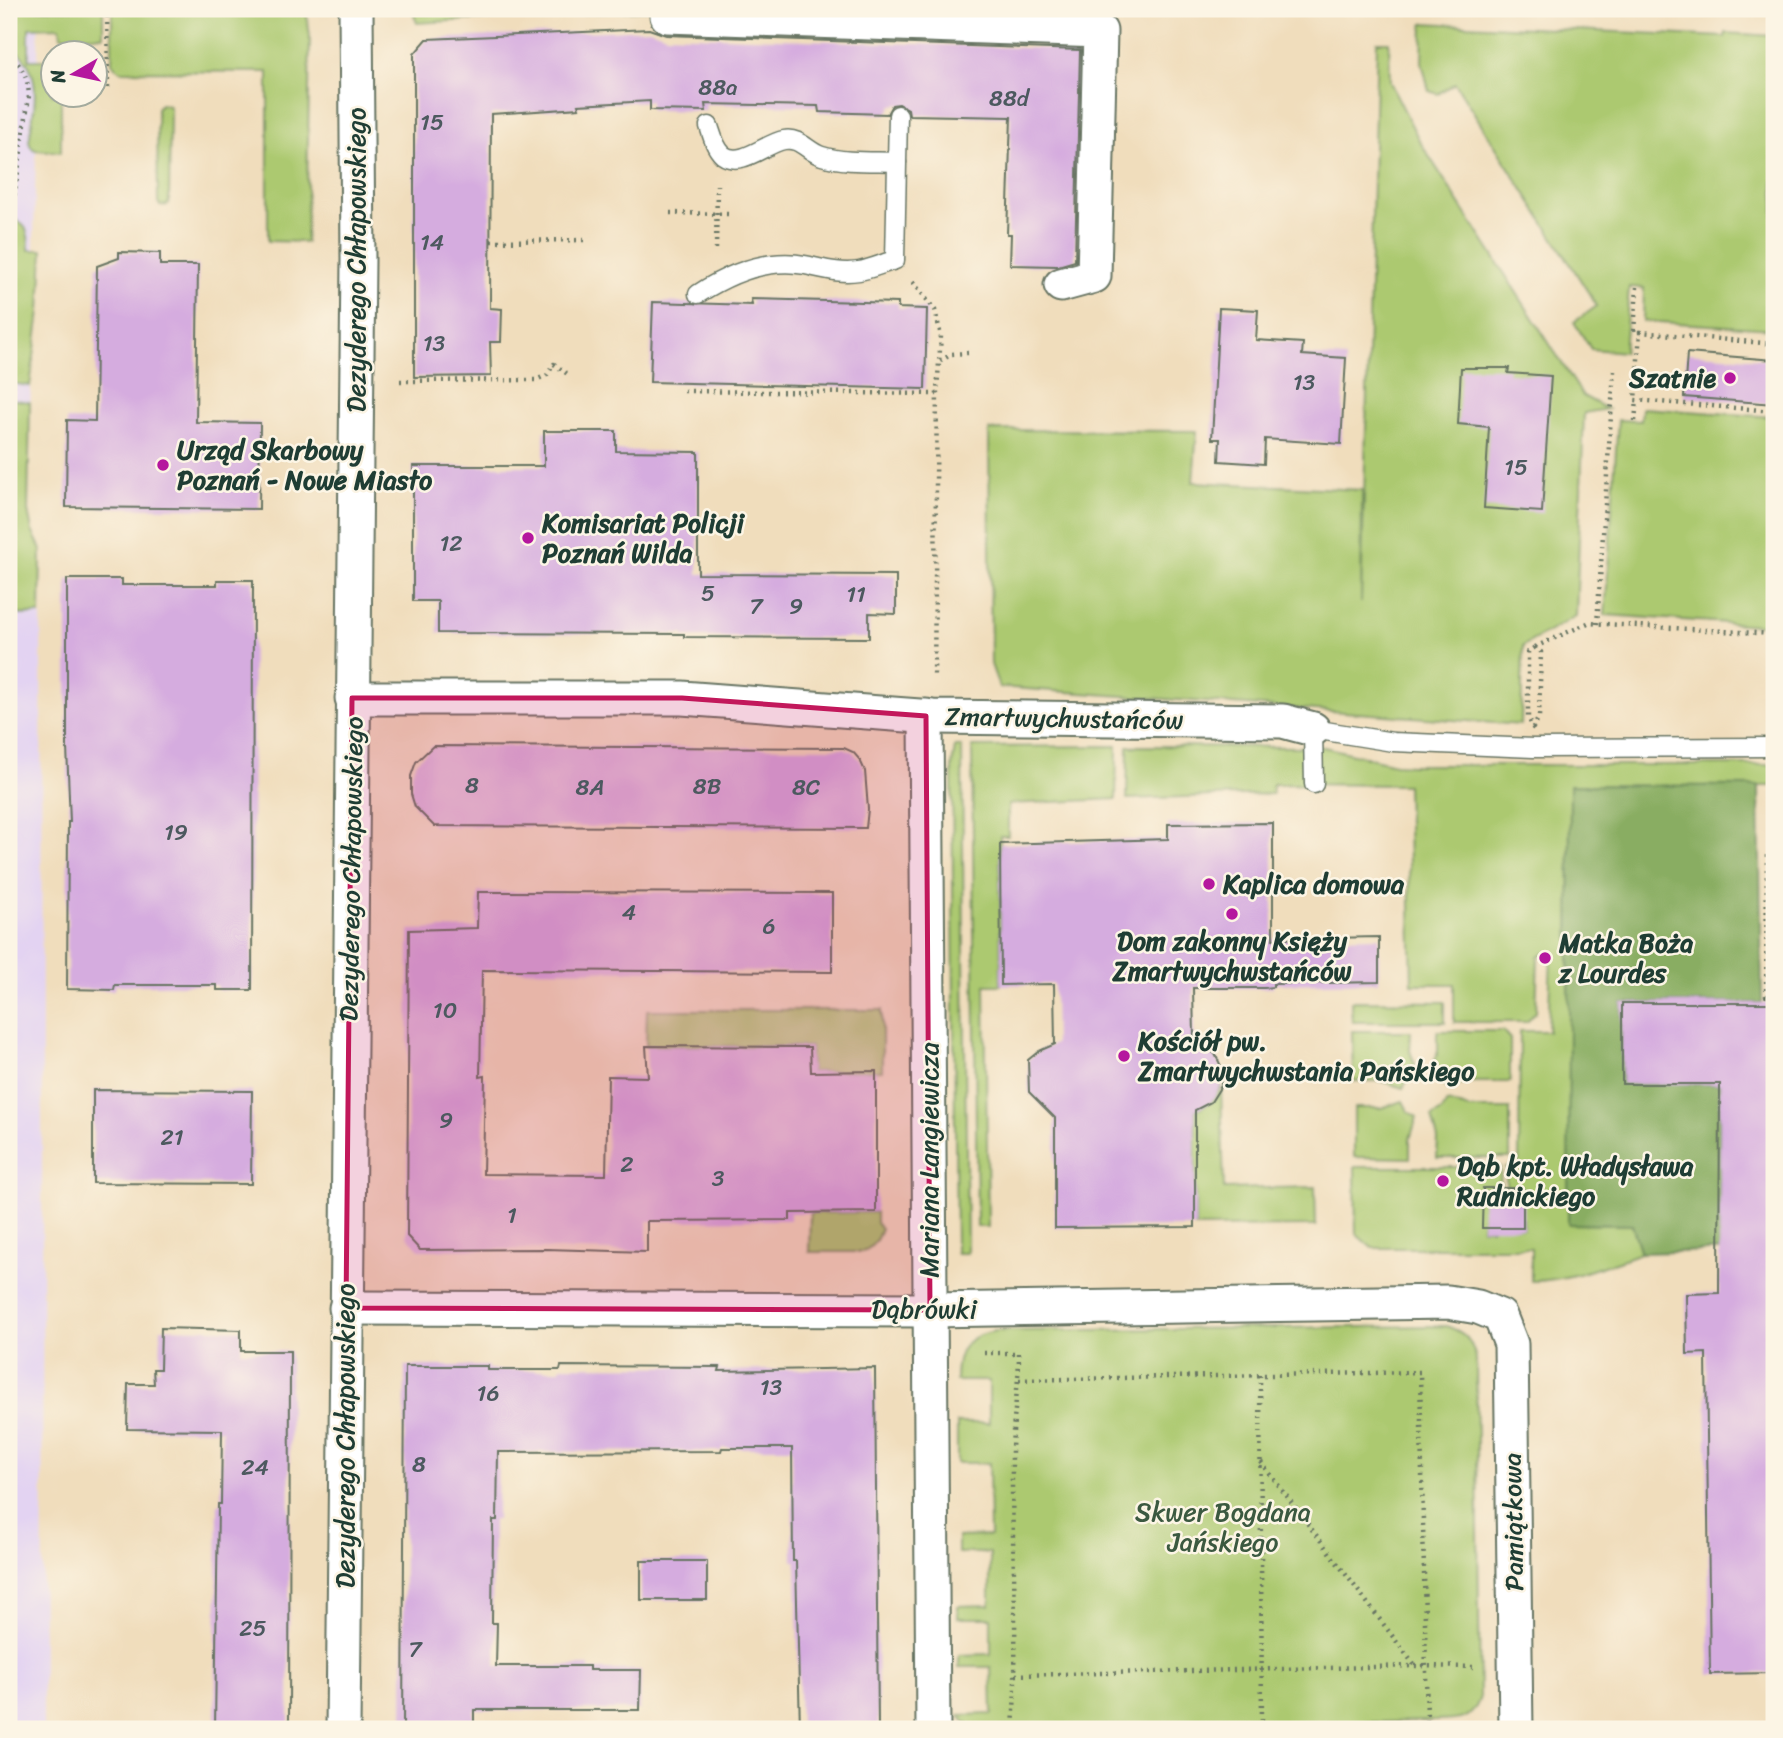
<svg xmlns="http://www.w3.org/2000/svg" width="1783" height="1738" font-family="Sriracha,sans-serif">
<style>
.built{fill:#e3d3f2}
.green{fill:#acc970;stroke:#668352;stroke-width:2}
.forest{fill:#89ad62;stroke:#54754b;stroke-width:2}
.building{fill:#d5acdf}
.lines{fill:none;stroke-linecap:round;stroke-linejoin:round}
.lane-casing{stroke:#687564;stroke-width:21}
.street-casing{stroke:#687564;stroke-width:37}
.path{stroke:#687564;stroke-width:4.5;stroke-dasharray:2 5;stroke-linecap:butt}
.lane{stroke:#fff;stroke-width:18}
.street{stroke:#fff;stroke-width:33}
.marked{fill:#c2185b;fill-opacity:0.2;stroke:#c2185b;stroke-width:5;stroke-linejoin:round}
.poi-dot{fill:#b5179e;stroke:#fcf5e5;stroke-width:2.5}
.labels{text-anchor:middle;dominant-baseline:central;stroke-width:5;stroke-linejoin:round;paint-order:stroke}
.number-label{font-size:23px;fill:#4c595f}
.street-label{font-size:26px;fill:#1f3d34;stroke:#fcf5e5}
.poi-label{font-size:26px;font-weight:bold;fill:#1f3d34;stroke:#fcf5e5;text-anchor:start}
.park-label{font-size:26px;fill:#3b5940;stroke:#fcf5e5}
</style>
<rect width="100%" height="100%" fill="#fcf5e5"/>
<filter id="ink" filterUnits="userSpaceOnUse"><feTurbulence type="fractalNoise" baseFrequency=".0143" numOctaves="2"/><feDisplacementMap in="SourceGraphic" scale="14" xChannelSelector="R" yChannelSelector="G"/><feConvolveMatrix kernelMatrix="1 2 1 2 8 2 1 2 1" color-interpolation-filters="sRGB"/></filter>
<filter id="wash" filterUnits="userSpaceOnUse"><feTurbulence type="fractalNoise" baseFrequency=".00686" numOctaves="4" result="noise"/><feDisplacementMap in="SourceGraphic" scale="28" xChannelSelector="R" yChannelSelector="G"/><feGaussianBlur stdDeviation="1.57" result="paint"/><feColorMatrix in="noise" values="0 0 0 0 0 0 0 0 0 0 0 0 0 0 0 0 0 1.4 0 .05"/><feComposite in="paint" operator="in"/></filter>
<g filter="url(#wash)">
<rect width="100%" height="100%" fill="#f0ddbc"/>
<polygon class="built" points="9,9 39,9 28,511 32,531 41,549 41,560 43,1729 9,1729"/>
<g class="green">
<path d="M9 9H103V36H61L60 27 29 28V60H52V94L61 95V152L35 150 31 147 29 142C34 107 46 67 9 46Z"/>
<polygon points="112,9 306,9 310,36 306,242 268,241 268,72 120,71 112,63"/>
<polygon points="416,9 657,9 417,23 414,15"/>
<polygon points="1423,23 1725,37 1726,33 1774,36 1774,329 1643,321 1644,288 1629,287 1624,352 1591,349 1574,322 1597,306 1455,83 1438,94 1429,91 1422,62"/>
<polygon points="1377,42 1389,42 1390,82 1420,142 1583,396 1607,409 1584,413 1576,616 1523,646 1521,725 999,687 991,664 989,430 1197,431 1193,482 1362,490 1361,603"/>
<polygon points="160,104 167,105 170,108 169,202 167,205 160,206 158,202 157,108"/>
<path d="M9 217C27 222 29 232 29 250H43L40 312 30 386 9 383Z"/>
<polygon points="9,399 30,402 28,511 32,531 41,549 40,614 9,615"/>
<polygon points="1642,408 1774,417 1774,626 1605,615 1618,420 1641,421"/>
<polygon points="1117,746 1116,799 1008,804 1008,836 1000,836 1001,985 985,985 988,1227 977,1227 972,747"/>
<path d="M1128 746 1324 747 1395 764 1412 765H1774V786H1570L1569 1224 1632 1225 1641 1253C1605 1265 1569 1281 1531 1281V1248H1372L1356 1234 1355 1167H1500L1501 1191 1483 1188V1196L1486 1197 1482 1228H1492V1225L1523 1228V1219H1519V1197L1523 1196V1188H1514L1506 1191V1168L1519 1167 1520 1031H1548L1551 957 1545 953 1538 957 1536 1012 1527 1022H1454V984H1412L1407 785 1273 784 1272 794 1127 799Z"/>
<polygon points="955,747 962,747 967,1253 956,1253 952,766"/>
<polygon points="1351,1001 1445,1002 1445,1022 1352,1022"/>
<polygon points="647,1010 882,1010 882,1071 811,1072 810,1047 646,1046"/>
<polygon points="1352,1031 1411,1031 1410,1051 1418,1073 1409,1078 1403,1088 1381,1081 1353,1081"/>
<polygon points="1438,1031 1503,1031 1510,1039 1510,1082 1469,1082 1447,1088 1440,1078 1431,1073 1438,1051"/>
<polygon points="1221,1086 1224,1189 1315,1187 1316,1226 1195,1227 1195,1110 1211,1102"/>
<polygon points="1403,1101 1408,1111 1417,1117 1410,1139 1410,1158 1354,1157 1354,1108 1381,1108"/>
<polygon points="1447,1102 1469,1109 1510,1109 1510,1158 1437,1158 1438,1139 1432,1117 1442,1111"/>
<path d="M876 1212V1223L881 1229C877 1240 873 1247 862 1252H809L810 1213Z"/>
<path d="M1446 1326C1465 1332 1472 1340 1476 1360L1480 1697C1472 1722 1460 1720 1437 1721L978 1729 968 1725 959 1715 992 1714 991 1667H959V1655L991 1654V1618H958V1606L990 1605V1553H958V1537L990 1536 989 1463H957V1423H989V1381H956C956 1350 965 1336 996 1331Z"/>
</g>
<polygon class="forest" points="1570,785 1759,786 1762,1003 1622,1003 1622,1083 1720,1084 1720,1232 1774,1233 1774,1249 1641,1253 1632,1225 1568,1224"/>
<g id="blocks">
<g class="building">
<polygon points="649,29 666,35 1080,50 1075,261 1058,266 1010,265 1011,234 1007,234 1011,117 909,115 908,109 899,104 892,105 887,114 819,112 818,106 705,104 706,111 650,110 650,101 578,105 579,108 491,114 490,308 502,309 501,342 490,342 491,376 414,377 414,54 427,39"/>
<polygon points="119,252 160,253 160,265 198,265 196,422 260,423 259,509 66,507 67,420 95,421 97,266 119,258"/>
<polygon points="751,299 898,303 898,308 927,309 925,389 650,382 653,302 752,305"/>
<polygon points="1219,308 1258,310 1256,340 1303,343 1302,355 1346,358 1341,444 1265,439 1264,464 1219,461 1220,439 1212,439"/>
<polygon points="1687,353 1774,360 1774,404 1684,397"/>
<polygon points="1461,368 1509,368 1508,373 1551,376 1542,512 1484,508 1489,427 1458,424"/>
<polygon points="544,431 616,431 616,451 698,452 698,574 896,575 896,614 869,613 869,638 684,637 684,634 438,633 438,601 413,601 413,466 544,466"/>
<polygon points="67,579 122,579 122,585 217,585 217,580 253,580 252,990 217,990 217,985 115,985 114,990 67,989 68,822 70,822 67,747"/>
<polygon points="433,746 844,748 853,752 860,760 865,771 868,809 866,828 434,826 415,807 411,794 411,776 416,762"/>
<polygon points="1273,823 1273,939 1379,937 1379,982 1273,984 1273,987 1264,988 1193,988 1194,1038 1215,1054 1221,1066 1221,1086 1211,1102 1195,1110 1195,1227 1055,1228 1055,1118 1029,1092 1028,1060 1039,1051 1055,1044 1054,984 1001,985 1000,844 1168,839 1168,824"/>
<polygon points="478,892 832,893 832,972 482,970 480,1077 485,1076 483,1174 606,1175 608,1076 648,1077 646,1046 810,1047 811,1072 876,1071 876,1212 790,1213 790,1220 647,1221 647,1252 546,1249 420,1250 407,1236 409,930 477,928"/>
<polygon points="1622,1003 1774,1003 1774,1673 1710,1674 1706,1353 1687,1354 1686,1294 1719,1293 1720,1084 1622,1084"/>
<polygon points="93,1090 252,1091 251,1184 93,1183"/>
<polygon points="1483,1188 1523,1188 1523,1228 1482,1228"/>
<polygon points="161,1328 241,1330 241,1351 290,1351 289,1729 215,1729 218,1504 221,1504 222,1430 127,1429 128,1384 154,1384 153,1369 160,1369"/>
<polygon points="405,1366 488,1366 488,1370 560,1370 561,1366 720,1367 719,1371 875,1368 878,1729 800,1729 796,1561 793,1561 792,1448 722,1448 721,1451 498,1452 497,1520 493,1520 492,1623 497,1623 496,1666 589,1666 589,1670 641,1670 640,1710 474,1710 474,1729 403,1729"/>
<rect x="641" y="1561" width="66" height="39"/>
</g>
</g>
</g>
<g filter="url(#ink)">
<use href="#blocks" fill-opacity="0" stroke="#687564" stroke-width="2"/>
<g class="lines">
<g class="lane-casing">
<g id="lane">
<path d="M709 126C712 135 715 148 723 155 741 168 766 143 784 140 800 137 808 152 822 156 845 163 874 161 897 162"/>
<path d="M698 294C729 274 768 258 805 265 824 269 840 274 859 271 871 269 884 263 895 260L898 115"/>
<polyline points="1314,784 1313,729 1393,742 1533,748 1774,747"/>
</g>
</g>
<g class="street-casing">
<g id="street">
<polyline points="667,16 1100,31 1094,276 1061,285"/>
<polyline points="352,698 682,698 933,717 1283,721 1313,729"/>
<polyline points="926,716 933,1729"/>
<polyline points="346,1308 930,1310 1448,1302 1478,1307 1500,1316 1511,1344 1516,1729"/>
<polyline points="343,1729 358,260 356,9"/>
</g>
</g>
<g class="path">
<polyline points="107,9 108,88"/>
<polyline points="1688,9 1774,13"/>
<path d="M9 213H12L29 96C28 78 23 68 11 56"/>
<polyline points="670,213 731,214"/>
<polyline points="491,241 588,240"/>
<polyline points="716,249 717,185"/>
<polyline points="913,282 935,310 941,336 937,390 934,678"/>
<polyline points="1637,287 1634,332 1640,332"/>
<polyline points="1774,344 1640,332 1635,400 1774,411"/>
<polyline points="940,361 952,354 968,353"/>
<polyline points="400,381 536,380 547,375 554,364 570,376"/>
<polyline points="684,391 937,394"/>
<polyline points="1635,421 1637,400"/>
<polyline points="1597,624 1614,371"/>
<polyline points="1535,647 1588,623 1774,634"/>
<polygon points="1535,647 1541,652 1539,717 1533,728 1528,717 1528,652"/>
<polyline points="1774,855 1767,855 1766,996 1774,996"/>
<path d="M984 1353H1019C1019 1385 1013 1417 1012 1450 1011 1543 1019 1636 1013 1729"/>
<polyline points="1260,1375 1262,1729"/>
<polyline points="1019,1380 1420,1372 1427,1722 1432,1729"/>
<polyline points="1261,1462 1415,1666"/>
<polyline points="1016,1675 1415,1666 1477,1667"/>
</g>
<use href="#lane" class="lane"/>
<use href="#street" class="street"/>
</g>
</g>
<path class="marked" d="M352 698H682L926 716 930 1310 346 1308Z"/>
<g class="poi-dot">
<circle cx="1730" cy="378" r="7"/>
<circle cx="163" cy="465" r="7"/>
<circle cx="528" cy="538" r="7"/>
<circle cx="1209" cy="884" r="7"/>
<circle cx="1232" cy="914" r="7"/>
<circle cx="1545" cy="958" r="7"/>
<circle cx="1124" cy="1056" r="7"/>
<circle cx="1443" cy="1181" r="7"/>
</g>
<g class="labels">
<g class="number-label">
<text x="718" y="87">88a</text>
<text x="1009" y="98">88d</text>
<text x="432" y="122">15</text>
<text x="432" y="242">14</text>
<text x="434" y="343">13</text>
<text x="1304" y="382">13</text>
<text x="1516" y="467">15</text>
<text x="451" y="543">12</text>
<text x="708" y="593">5</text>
<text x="856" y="594">11</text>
<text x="756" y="606">7</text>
<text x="796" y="606">9</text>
<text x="472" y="785">8</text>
<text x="707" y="786">8B</text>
<text x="590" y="787">8A</text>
<text x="806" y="787">8C</text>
<text x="176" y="832">19</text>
<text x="629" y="912">4</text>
<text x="769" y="926">6</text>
<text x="445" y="1010">10</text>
<text x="446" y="1120">9</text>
<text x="172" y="1137">21</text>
<text x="627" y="1164">2</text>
<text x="718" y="1178">3</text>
<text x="512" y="1215">1</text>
<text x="771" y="1387">13</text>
<text x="488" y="1393">16</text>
<text x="419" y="1464">8</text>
<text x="255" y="1467">24</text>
<text x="253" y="1628">25</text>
<text x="415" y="1649">7</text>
</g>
<g class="street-label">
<text transform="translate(356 260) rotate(-90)">Dezyderego Chłapowskiego</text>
<text transform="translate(1064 718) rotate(1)">Zmartwychwstańców</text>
<text transform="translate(351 869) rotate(-89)">Dezyderego Chłapowskiego</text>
<text transform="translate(929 1160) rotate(-90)">Mariana Langiewicza</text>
<text x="924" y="1309">Dąbrówki</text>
<text transform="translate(345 1436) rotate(-90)">Dezyderego Chłapowskiego</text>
<text transform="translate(1513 1522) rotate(-91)">Pamiątkowa</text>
</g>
<g class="poi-label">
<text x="1716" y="378" text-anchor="end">Szatnie</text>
<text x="177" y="450">Urząd Skarbowy<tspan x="177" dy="30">Poznań - Nowe Miasto</tspan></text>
<text x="542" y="523">Komisariat Policji<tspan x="542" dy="30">Poznań Wilda</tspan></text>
<text x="1223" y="884">Kaplica domowa</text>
<text x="1232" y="941" text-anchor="middle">Dom zakonny Księży<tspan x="1232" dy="30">Zmartwychwstańców</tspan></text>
<text x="1559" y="943">Matka Boża<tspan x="1559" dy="30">z Lourdes</tspan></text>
<text x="1138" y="1041">Kościół pw.<tspan x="1138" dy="30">Zmartwychwstania Pańskiego</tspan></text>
<text x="1457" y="1166">Dąb kpt. Władysława<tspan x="1457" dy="30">Rudnickiego</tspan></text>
</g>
<g class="park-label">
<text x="1223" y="1512">Skwer Bogdana<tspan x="1223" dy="30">Jańskiego</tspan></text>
</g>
</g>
<rect width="1783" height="1738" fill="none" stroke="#fcf5e5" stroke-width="35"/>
<g transform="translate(74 74) rotate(261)"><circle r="33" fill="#fcf5e5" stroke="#a4ab9e" stroke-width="2"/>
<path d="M0-5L12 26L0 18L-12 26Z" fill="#b5179e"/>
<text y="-10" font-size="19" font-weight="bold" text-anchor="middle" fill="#1f3d34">N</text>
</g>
</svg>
